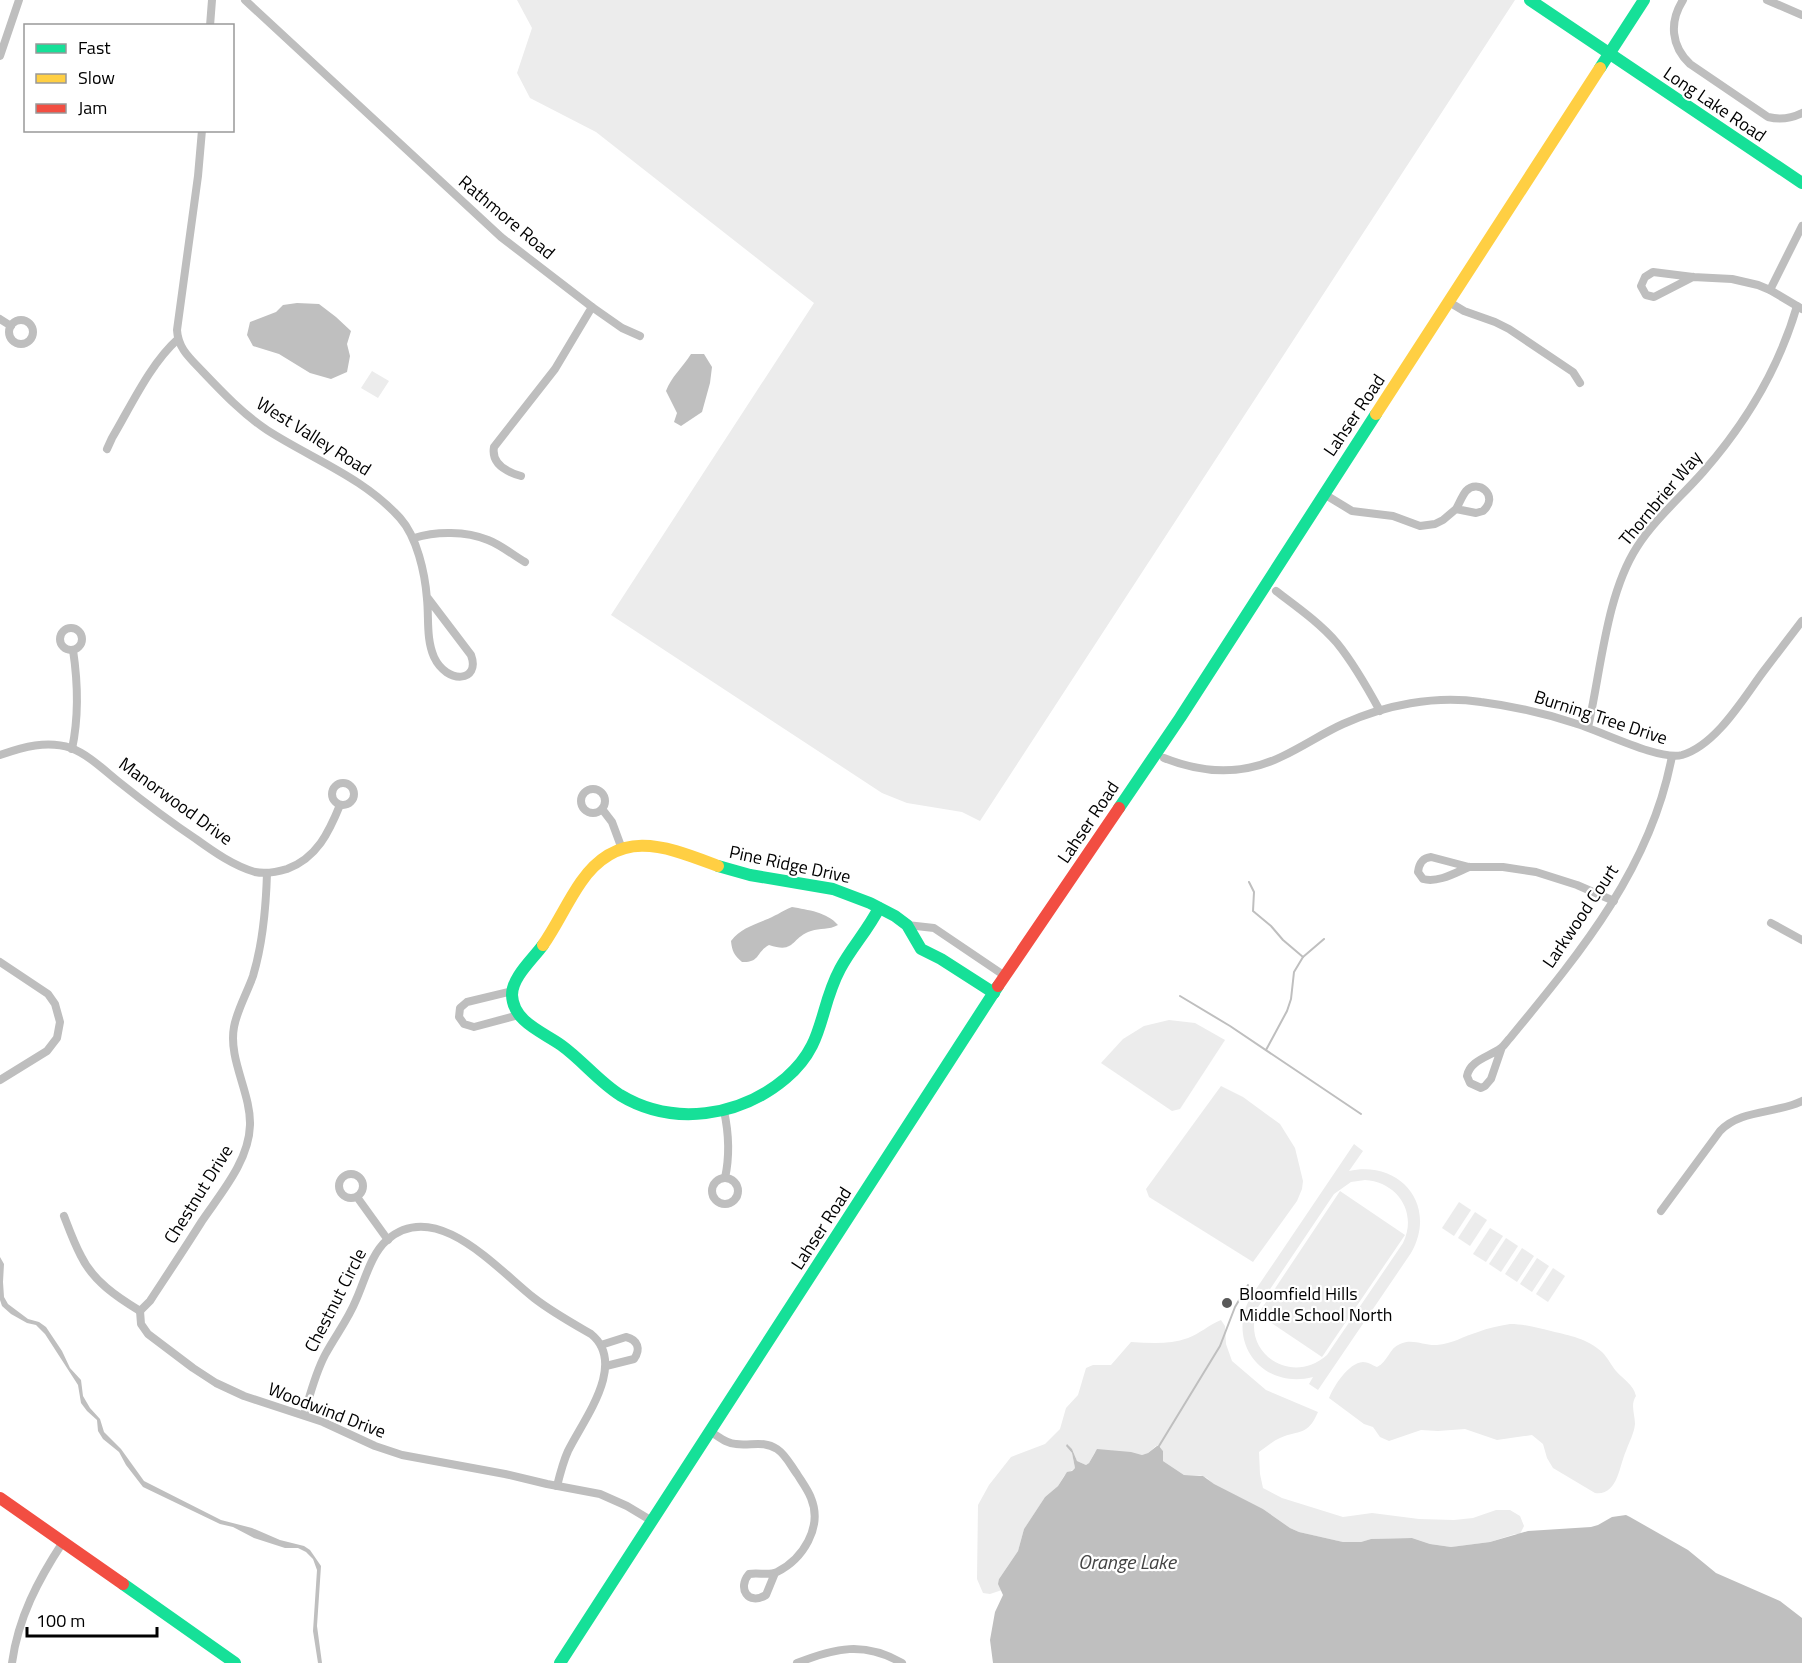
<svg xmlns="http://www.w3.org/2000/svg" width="1802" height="1663" font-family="'Titillium Web',sans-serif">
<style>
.green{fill:#ececec;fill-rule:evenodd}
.water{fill:#bfbfbf}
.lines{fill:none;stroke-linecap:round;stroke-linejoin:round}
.stream{stroke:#bfbfbf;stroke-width:2}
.street{stroke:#bebebe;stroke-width:8}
.fast{stroke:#16e098;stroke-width:12}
.slow{stroke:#ffcf43;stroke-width:12}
.jam{stroke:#f24e42;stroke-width:12}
.poi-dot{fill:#595959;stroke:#fff;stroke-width:2}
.labels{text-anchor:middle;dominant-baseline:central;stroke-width:4.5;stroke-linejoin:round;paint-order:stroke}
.street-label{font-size:18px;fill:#000;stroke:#fff}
.poi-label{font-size:18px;fill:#000;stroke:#fff;text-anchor:start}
.water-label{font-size:20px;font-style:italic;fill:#444;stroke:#fff}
</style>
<rect width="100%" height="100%" fill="#fff"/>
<g class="green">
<polygon points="517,0 1515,0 980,821 962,812 907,803 882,793 611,615 814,303 596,132 530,98 517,73 532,28"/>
<polygon points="372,371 389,381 378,398 361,388"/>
<polygon points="1169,1020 1195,1023 1225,1040 1180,1109 1172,1111 1101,1063 1123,1039 1144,1026"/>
<polygon points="1221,1086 1243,1097 1280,1124 1295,1148 1303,1181 1302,1189 1297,1201 1253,1262 1149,1197 1146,1189"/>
<path d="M1354 1144 1363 1151 1349 1171C1401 1160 1438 1206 1411 1253L1318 1390 1309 1384 1313 1377C1263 1390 1226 1343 1250 1298ZM1365 1180C1397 1182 1418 1212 1403 1243L1327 1355C1291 1387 1239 1352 1258 1307L1334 1194 1351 1182Z"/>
<polygon points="1340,1191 1405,1235 1322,1357 1258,1314"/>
<polygon points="1459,1202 1471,1210 1454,1236 1442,1228"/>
<polygon points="1475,1212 1487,1220 1470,1246 1458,1238"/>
<polygon points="1490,1228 1503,1236 1486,1262 1473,1254"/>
<polygon points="1506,1238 1518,1246 1501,1272 1489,1264"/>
<polygon points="1522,1248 1534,1256 1517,1282 1505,1274"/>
<polygon points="1537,1258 1549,1266 1532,1292 1520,1284"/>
<polygon points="1553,1268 1565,1276 1548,1302 1536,1294"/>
<path d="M1221 1320 1225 1326 1226 1344 1232 1361 1266 1390 1318 1412C1307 1437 1300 1429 1280 1438 1273 1441 1266 1447 1259 1452L1260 1474 1263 1488 1282 1498 1343 1517 1372 1513 1419 1519 1454 1520 1473 1518 1496 1510H1510L1520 1516 1524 1526 1520 1534H1515L1490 1542 1451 1547 1430 1544 1412 1538 1371 1539 1361 1542H1343L1299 1532 1290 1528 1263 1509 1214 1485 1207 1478 1200 1475H1184L1163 1461V1451L1159 1446H1156L1148 1453 1142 1455 1122 1452 1104 1450 1095 1452 1089 1463 1086 1465 1077 1461 1072 1449 1066 1446 1072 1453 1075 1468 1064 1476 1058 1486 1045 1497 1024 1529 1018 1551 999 1579 1002 1590 990 1594 983 1593 977 1579 978 1505 989 1485 1011 1457 1045 1444 1060 1429 1066 1408 1078 1395 1086 1368 1093 1365H1111L1131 1342C1150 1343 1169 1345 1188 1338 1199 1334 1209 1325 1221 1320Z"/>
<path d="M1510 1324C1525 1324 1537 1328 1551 1331 1571 1336 1586 1338 1602 1352 1608 1358 1611 1365 1616 1371 1624 1380 1633 1384 1636 1396 1630 1405 1635 1414 1635 1424 1634 1434 1629 1442 1626 1451 1619 1466 1618 1496 1595 1493L1553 1468 1547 1458 1543 1444 1532 1435 1497 1440 1465 1429 1438 1431 1421 1430 1389 1441 1380 1437 1373 1427 1364 1424 1329 1398C1334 1386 1348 1363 1363 1362 1368 1362 1372 1365 1377 1367 1388 1362 1389 1348 1400 1344 1413 1338 1424 1346 1437 1345 1452 1344 1464 1336 1478 1332 1488 1328 1499 1326 1510 1324Z"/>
</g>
<g class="water">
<polygon points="297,303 319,304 336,317 351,331 347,344 350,356 347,372 331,379 310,373 279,354 253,346 247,335 250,322 276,312 283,305"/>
<path d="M691 354H704L712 367 710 383 702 412 681 426 674 422 677 413 666 391C671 377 683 367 691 354Z"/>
<path d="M792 907C808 910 827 912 838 925 829 930 820 928 811 931 790 938 796 954 769 945 756 952 760 963 742 962 734 955 732 951 731 941 740 929 751 926 765 920 774 917 782 911 792 907Z"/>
<polygon points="0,1257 4,1264 3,1282 4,1297 8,1304 28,1319 39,1322 46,1327 62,1351 70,1368 81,1380 83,1396 90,1408 100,1419 104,1432 121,1449 144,1481 221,1520 252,1528 280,1540 304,1546 310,1550 321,1566 317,1626 322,1663 318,1663 313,1631 317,1570 313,1559 306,1552 298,1548 285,1548 254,1538 233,1527 220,1524 143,1487 126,1465 119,1452 103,1439 98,1431 97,1420 87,1411 81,1403 78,1385 45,1334 36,1325 27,1323 11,1314 2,1306 0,1300"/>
<polygon points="1067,1444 1072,1449 1077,1461 1086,1465 1089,1463 1097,1449 1131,1452 1142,1455 1148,1453 1157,1446 1159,1446 1163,1451 1163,1461 1184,1475 1203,1476 1214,1484 1263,1509 1290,1528 1299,1532 1343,1542 1361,1542 1371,1539 1412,1538 1430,1544 1451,1547 1490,1542 1528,1531 1591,1527 1598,1525 1612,1517 1626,1515 1630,1517 1688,1550 1716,1573 1780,1601 1802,1618 1802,1663 993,1663 990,1640 995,1612 1003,1595 998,1584 999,1579 1018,1551 1024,1529 1045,1497 1058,1486 1067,1472 1072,1471 1075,1468 1072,1453 1066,1446"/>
</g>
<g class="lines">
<g class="stream">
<polyline points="1249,882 1254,892 1253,911 1271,926 1283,940 1303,957"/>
<polyline points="1180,996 1230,1026 1361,1114"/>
<polyline points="1266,1050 1287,1011 1291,999 1294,972 1303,957 1324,939"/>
<polyline points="1159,1446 1220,1346 1235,1307 1248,1285"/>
</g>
<g class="street">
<path d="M245 0 501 237 592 307 555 369 494 447C491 464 507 472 521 476"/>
<path d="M1683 0C1669 22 1671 46 1690 64L1768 117C1780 120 1790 119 1802 113"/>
<polyline points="1767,0 1802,15"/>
<polyline points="210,26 212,0"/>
<polyline points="0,56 19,0"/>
<path d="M202 130 198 176 177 330C178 349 191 359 203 372 223 393 243 414 267 430 312 459 363 477 400 518 417 537 425 573 427 599 429 618 426 639 434 657 447 685 481 682 471 655L427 597"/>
<polyline points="1693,277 1654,297 1646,295 1641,286 1645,277 1653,272 1693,277 1732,279 1758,285 1770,290 1802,309"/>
<polyline points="1770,290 1802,226"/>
<polyline points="1449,302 1464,311 1495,322 1509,329 1573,372 1580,383"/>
<polyline points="592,307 622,328 640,336"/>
<polyline points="0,319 11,326"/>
<circle cx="21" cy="332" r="12"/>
<path d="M107 449 112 438C131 406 150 364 178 339"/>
<path d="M1324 494 1352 511 1393 516 1420 526 1435 524 1443 520 1456 509 1476 513 1483 511C1500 496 1478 478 1466 491 1462 496 1459 504 1456 509"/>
<path d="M414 538C436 531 466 531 488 540 501 545 513 555 525 562"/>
<path d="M1276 591C1297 607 1320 623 1337 643 1354 664 1367 687 1380 711"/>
<circle cx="71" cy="639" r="11"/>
<path d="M1588 727C1601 671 1606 595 1637 547 1655 519 1681 497 1703 472 1746 423 1779 368 1797 306"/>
<path d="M72 749C79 716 78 683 73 650"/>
<path d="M0 755C23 747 47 740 71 748 89 755 104 770 119 782 144 802 169 821 196 839 214 852 234 866 255 872 266 874 277 872 287 869 317 858 329 832 340 805"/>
<path d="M1164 758C1204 774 1245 775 1283 756 1304 746 1323 733 1343 724 1385 705 1435 695 1481 702 1512 706 1544 713 1574 723 1599 730 1659 761 1682 755 1716 745 1743 699 1763 672 1776 655 1789 638 1802 621"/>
<circle cx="343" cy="794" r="11"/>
<circle cx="593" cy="801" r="12"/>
<polyline points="602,809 612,822 622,849"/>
<path d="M1469 867C1455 873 1438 883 1423 879L1418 872C1419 864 1422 858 1431 857L1469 867H1503L1536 872 1577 885 1614 901"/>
<polyline points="1771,923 1802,940"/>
<polyline points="907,925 934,928 1005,976"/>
<polyline points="0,962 48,994 55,1004 60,1022 57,1038 47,1051 0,1080"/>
<polyline points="513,991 467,1002 460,1008 459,1017 464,1024 474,1027 519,1015"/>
<path d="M1502 1047 1491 1079 1485 1086 1481 1088 1470 1083 1467 1076C1470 1060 1489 1057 1501 1048 1504 1046 1507 1041 1510 1038 1580 953 1651 868 1672 756"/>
<path d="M724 1111C729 1134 730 1155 725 1178"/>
<circle cx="351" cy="1186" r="12"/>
<circle cx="725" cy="1191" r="13"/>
<polyline points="357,1197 388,1240"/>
<path d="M1661 1211 1720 1131C1741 1109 1776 1114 1802 1101"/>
<path d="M64 1216C69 1229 74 1243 81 1256 93 1281 117 1297 140 1311"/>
<polyline points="140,1311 141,1324 148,1334 193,1368 216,1383 244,1396 323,1422 375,1446 402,1455 505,1474 547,1484 600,1494 627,1506 652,1521"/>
<path d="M140 1311 150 1301C167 1275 185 1248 202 1221 221 1193 249 1161 250 1125 251 1093 228 1059 234 1027 237 1010 247 993 253 976 263 943 266 908 267 873"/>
<path d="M601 1345 626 1337C638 1340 641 1349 634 1359L606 1366"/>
<path d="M304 1415C310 1395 315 1374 325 1355 335 1336 348 1320 356 1300 365 1280 371 1254 387 1240 436 1197 497 1269 534 1298 552 1312 572 1323 591 1334 628 1364 583 1420 568 1451 563 1462 560 1474 557 1486"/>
<path d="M711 1432C719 1437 727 1444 736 1444 751 1446 763 1440 777 1449 786 1455 791 1466 797 1474 802 1482 808 1490 811 1498 823 1527 803 1559 777 1572 769 1576 758 1572 749 1574 737 1588 748 1606 766 1595L775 1573"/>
<path d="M12 1663C18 1618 38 1580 63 1542"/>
<path d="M797 1663C835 1648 864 1641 902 1663"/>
</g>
<g class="fast">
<polyline points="1530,0 1802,183"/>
<polyline points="1600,68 1644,0"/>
<polyline points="1119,808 1180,718 1376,414"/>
<polyline points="718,866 750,875 833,889 870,903 895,916 907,925 921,949 941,959 994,993"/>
<path d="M543 945C533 959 512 977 512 995 513 1022 543 1032 561 1045 582 1060 598 1081 620 1095 673 1127 740 1117 786 1078 826 1044 818 1010 840 969 851 948 868 930 879 908"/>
<polyline points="123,1584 235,1663"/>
<polyline points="560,1663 998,986"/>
</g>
<g class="slow">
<polyline points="1376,414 1600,68"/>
<path d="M543 945C557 925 567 902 581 882 620 826 667 847 718 866"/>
</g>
<g class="jam">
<polyline points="998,986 1119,808"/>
<polyline points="0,1498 123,1584"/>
</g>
</g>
<circle class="poi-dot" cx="1227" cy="1303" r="6"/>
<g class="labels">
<g class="street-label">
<text transform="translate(1715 104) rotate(34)">Long Lake Road</text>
<text transform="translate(507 217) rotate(40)">Rathmore Road</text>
<text transform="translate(1354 415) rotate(-56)">Lahser Road</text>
<text transform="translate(314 436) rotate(32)">West Valley Road</text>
<text transform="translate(1660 498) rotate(-50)">Thornbrier Way</text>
<text transform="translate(1601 717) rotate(18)">Burning Tree Drive</text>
<text transform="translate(176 801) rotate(36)">Manorwood Drive</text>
<text transform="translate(1088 822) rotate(-56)">Lahser Road</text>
<text transform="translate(790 864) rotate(12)">Pine Ridge Drive</text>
<text transform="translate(1580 916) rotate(-56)">Larkwood Court</text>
<text transform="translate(198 1194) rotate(-58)">Chestnut Drive</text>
<text transform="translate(821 1228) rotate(-57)">Lahser Road</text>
<text transform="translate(335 1300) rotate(-63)">Chestnut Circle</text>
<text transform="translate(327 1410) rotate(21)">Woodwind Drive</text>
</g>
<g class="poi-label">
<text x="1239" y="1293">Bloomfield Hills<tspan x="1239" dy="21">Middle School North</tspan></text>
</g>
<g class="water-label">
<text x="1127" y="1561">Orange Lake</text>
</g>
</g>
<rect x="24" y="24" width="210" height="108" fill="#ffffff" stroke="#999999" stroke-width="1.5"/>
<rect x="36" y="44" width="30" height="9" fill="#16e098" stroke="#999999" stroke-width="1.5"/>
<text x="78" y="54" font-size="18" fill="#000000">Fast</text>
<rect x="36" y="74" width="30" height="9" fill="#ffcf43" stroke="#999999" stroke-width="1.5"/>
<text x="78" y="84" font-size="18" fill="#000000">Slow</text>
<rect x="36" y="104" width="30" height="9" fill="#f24e42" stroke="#999999" stroke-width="1.5"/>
<text x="78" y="114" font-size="18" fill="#000000">Jam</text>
<path d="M27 1627v9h130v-9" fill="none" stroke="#000000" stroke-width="3"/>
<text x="36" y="1627" font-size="18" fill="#000000" stroke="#ffffff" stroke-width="4.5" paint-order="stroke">100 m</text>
</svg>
